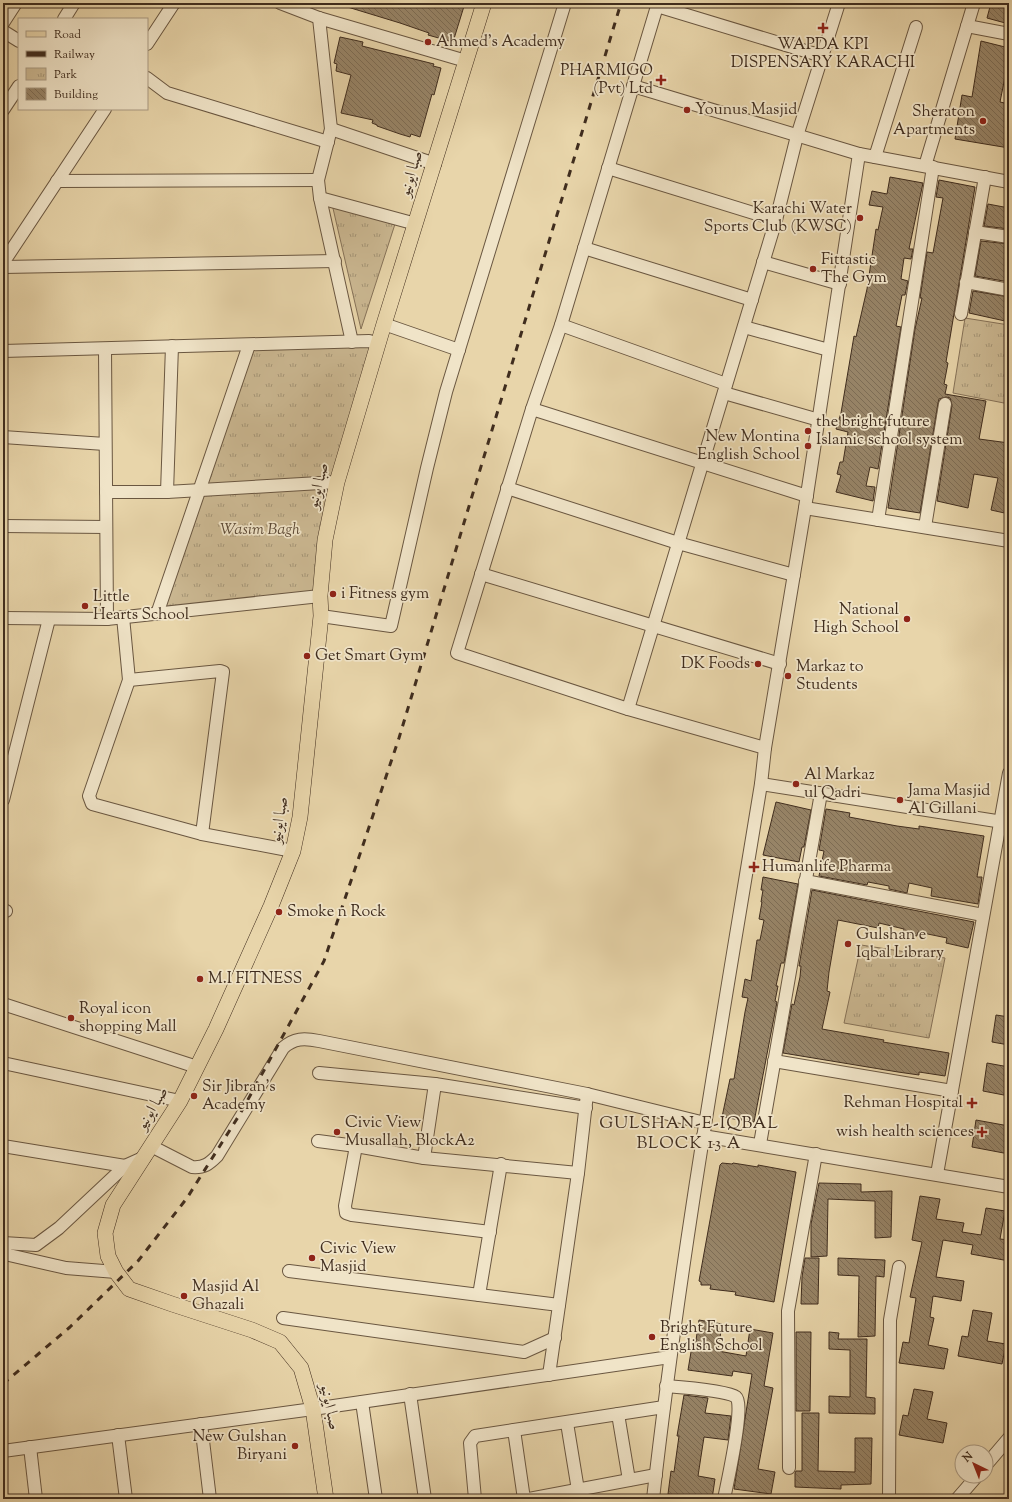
<svg xmlns="http://www.w3.org/2000/svg" width="1012" height="1502" font-family="'Sorts Mill Goudy',Amiri,serif">
<style>
.park{fill:url(#park-tufts);stroke:#867258}
.building{fill:url(#building-back-hatch);stroke:#402d1e}
.lines{fill:none;stroke-linecap:round;stroke-linejoin:round}
.minor-casing{stroke:#6a5741;stroke-width:14}
.major-casing{stroke:#402d1e;stroke-width:16}
.minor{stroke:#f0e4c8;stroke-width:12}
.major{stroke:#e8d5aa;stroke-width:15}
.rail{stroke:#402d1e;stroke-width:3;stroke-dasharray:7 7;stroke-linecap:butt}
.poi-dot{fill:#8f2418;stroke:#f0e4c8;stroke-width:1.5}
.labels{text-anchor:middle;dominant-baseline:central;stroke-width:3.5;stroke-linejoin:round;paint-order:stroke}
.poi-label{font-size:16px;fill:#402d1e;stroke:#f0e4c8;text-anchor:start}
.street-label{font-size:16px;fill:#402d1e;stroke:#f0e4c8}
.park-label{font-size:16px;font-style:italic;fill:#5c4935;stroke:#f0e4c8}
.neighbourhood-label{font-size:17px;letter-spacing:1px;fill:#402d1e;stroke:#f0e4c8}
</style>
<defs>
<pattern id="park-tufts" width="24" height="20" patternUnits="userSpaceOnUse"><rect width="24" height="20" fill="#cbb892"/><path d="M3 7l-1-3M5 7V3M7 7l1-3M15 17l-1-3M17 17v-4M19 17l1-3" fill="none" stroke="#a69677"/></pattern>
<pattern id="building-back-hatch" width="6" height="6" patternUnits="userSpaceOnUse"><rect width="6" height="6" fill="#978467"/><path d="M-1 5l2 2M0 0l6 6M5-1l2 2" fill="none" stroke="#7d6c54"/></pattern>
</defs>
<rect width="100%" height="100%" fill="#e8d5aa"/>
<filter id="stains"><feTurbulence type="fractalNoise" baseFrequency=".005" numOctaves="4"/><feColorMatrix values="0 0 0 0 .2 0 0 0 0 .09 0 0 0 0 .02 0 0 0 .5 -.17"/></filter>
<radialGradient id="worn" r=".72"><stop offset=".6" stop-color="#630" stop-opacity="0"/><stop offset="1" stop-color="#630" stop-opacity=".3"/></radialGradient>
<g class="park">
<polygon points="332,204 396,221 361,329"/>
<polygon points="965,318 1009,325 1009,404 953,393"/>
<polygon points="378,344 337,482 320,592 162,610 249,345"/>
<polygon points="861,945 945,958 929,1038 844,1023"/>
</g>
<g class="building">
<polygon points="341,3 465,3 453,42 428,35 429,33 400,23 341,5"/>
<polygon points="991,3 1009,3 1009,24 987,18"/>
<polygon points="340,37 363,42 362,46 434,64 433,66 441,68 434,95 432,94 420,137 411,134 410,137 400,134 377,126 377,125 372,123 373,120 341,113 351,75 336,71 337,64 334,63"/>
<polygon points="981,41 1009,48 1009,57 1000,102 1009,104 1009,148 955,139 962,95 972,97"/>
<polygon points="890,177 923,183 909,249 913,249 911,259 904,258 901,279 908,281 905,295 902,295 896,326 901,327 878,469 870,467 866,486 875,487 873,501 836,492 841,475 837,474 840,462 843,462 848,432 836,429 841,413 854,336 856,337 867,289 876,229 878,230 883,207 869,205 872,191 887,194"/>
<polygon points="939,180 975,187 946,362 948,363 944,384 947,385 945,394 986,401 979,439 1009,443 1009,514 991,510 998,478 974,474 968,508 937,501 952,405 950,398 946,397 939,399 938,403 920,513 888,508 915,329 922,298 920,298 927,252 933,253 943,198 936,197"/>
<polygon points="988,204 1009,208 1009,229 984,226"/>
<polygon points="981,241 1009,244 1009,282 975,276"/>
<polygon points="973,291 1009,297 1005,321 969,313"/>
<polygon points="776,802 811,810 804,847 802,847 799,862 763,855"/>
<polygon points="826,809 850,813 849,817 897,826 919,829 919,826 984,836 977,877 982,877 978,904 931,896 932,888 909,883 907,893 889,889 889,886 868,882 867,885 819,876 824,851 819,850"/>
<polygon points="763,877 798,884 784,963 781,963 776,986 778,986 775,1001 777,1002 754,1122 722,1117 730,1079 734,1079 745,1012 748,998 742,997 745,979 751,981 757,940 760,940 764,920 759,919 762,902 761,902 763,890 761,890"/>
<polygon points="812,890 974,922 968,948 946,943 947,938 918,932 917,936 903,933 904,929 879,923 878,928 838,920 829,972 827,991 830,992 822,1029 884,1040 883,1042 949,1053 945,1076 919,1072 919,1075 898,1072 783,1053 792,1004 794,1005 800,977 801,966 799,966"/>
<polygon points="996,1015 1009,1017 1009,1045 992,1042"/>
<polygon points="987,1063 1009,1067 1009,1096 983,1091"/>
<polygon points="976,1120 1009,1126 1009,1154 972,1147"/>
<polygon points="722,1163 732,1164 733,1163 758,1167 758,1165 796,1172 774,1302 735,1295 736,1292 710,1289 711,1285 701,1285 701,1282 699,1281 720,1165"/>
<polygon points="819,1183 861,1184 861,1192 892,1191 891,1237 875,1238 875,1201 828,1199 827,1256 811,1257 811,1224"/>
<polygon points="920,1196 940,1199 936,1219 964,1223 962,1232 981,1235 986,1208 1005,1211 1000,1239 1009,1240 1009,1261 971,1254 973,1245 943,1240 936,1277 964,1281 961,1301 933,1296 930,1317 934,1318 928,1345 948,1349 944,1369 899,1363 903,1342 909,1343 916,1298 910,1297 922,1242 912,1240"/>
<polygon points="805,1258 819,1258 818,1304 801,1304 802,1277"/>
<polygon points="838,1258 885,1260 884,1277 876,1276 875,1336 858,1337 859,1276 838,1275"/>
<polygon points="973,1310 992,1313 987,1341 1006,1344 1002,1364 958,1356 962,1336 968,1337"/>
<polygon points="699,1320 722,1324 718,1351 746,1356 750,1329 773,1333 764,1386 773,1388 758,1469 775,1472 771,1494 734,1489 752,1374 733,1371 732,1376 688,1370 692,1346 695,1347"/>
<polygon points="796,1332 811,1332 810,1411 796,1411"/>
<polygon points="829,1332 839,1333 838,1339 867,1339 866,1397 875,1398 875,1414 829,1413 829,1396 850,1397 850,1350 829,1349"/>
<polygon points="914,1389 933,1392 927,1419 947,1423 943,1443 899,1435 903,1415 908,1416"/>
<polygon points="684,1395 708,1398 705,1413 731,1416 728,1440 704,1437 698,1476 715,1479 712,1499 698,1499 668,1494 671,1471 674,1472 679,1436 677,1436"/>
<polygon points="802,1413 819,1413 818,1471 855,1472 855,1438 872,1438 871,1484 841,1485 841,1489 795,1487 795,1473 796,1471 802,1471"/>
</g>
<g class="lines">
<g class="minor-casing">
<g id="minor">
<polyline points="280,3 319,18 466,61"/>
<polyline points="658,3 561,325 532,409 457,653 628,709 765,748"/>
<polyline points="657,6 822,56"/>
<polyline points="319,18 331,129 318,180 320,198 352,342"/>
<polyline points="64,19 74,3"/>
<polyline points="3,23 16,3"/>
<polyline points="967,26 1009,34"/>
<polyline points="3,31 19,41"/>
<polyline points="147,44 174,3"/>
<polyline points="147,78 167,93 328,142"/>
<polyline points="633,86 859,154 1009,182"/>
<polyline points="3,110 19,86"/>
<polyline points="331,129 435,164"/>
<polyline points="875,157 916,27"/>
<polyline points="925,166 974,3"/>
<polyline points="608,168 776,220"/>
<polyline points="57,181 318,180"/>
<polyline points="320,198 416,224"/>
<polyline points="975,232 1009,237"/>
<polyline points="584,248 752,300"/>
<polyline points="763,262 840,284"/>
<polyline points="3,263 105,109"/>
<polyline points="3,267 335,261"/>
<polyline points="966,282 1009,290"/>
<polyline points="961,314 985,177"/>
<polyline points="384,324 459,350"/>
<polyline points="561,325 726,384"/>
<polyline points="744,327 829,350"/>
<polyline points="105,349 107,619"/>
<polyline points="3,351 369,341 378,344"/>
<polyline points="724,393 819,420"/>
<polyline points="532,409 807,496"/>
<polyline points="3,437 105,444"/>
<polyline points="507,488 678,543 794,575"/>
<polyline points="106,492 167,492 337,482"/>
<polyline points="167,492 172,346"/>
<polyline points="805,508 1009,541"/>
<polyline points="878,520 933,167"/>
<polyline points="3,526 106,527"/>
<polyline points="925,527 945,404"/>
<polyline points="481,574 780,664"/>
<polyline points="157,614 249,345"/>
<polyline points="321,616 391,626 427,468 446,392 565,3"/>
<polyline points="123,617 129,680 89,796 92,804 202,834 293,851"/>
<polyline points="3,618 107,619 320,596"/>
<polyline points="129,680 220,671 223,672 202,834"/>
<polyline points="628,709 776,220 797,136 839,3"/>
<polyline points="761,784 1009,823"/>
<polyline points="3,800 49,619"/>
<polyline points="805,881 983,915"/>
<polyline points="3,910 6,911"/>
<polyline points="3,1004 197,1067"/>
<polyline points="774,1061 952,1091"/>
<polyline points="3,1063 180,1101"/>
<polyline points="319,1073 435,1084"/>
<polyline points="703,1136 1009,1187"/>
<polyline points="318,1141 356,1146 424,1158 578,1173"/>
<polyline points="760,1144 821,793"/>
<polyline points="3,1146 125,1166"/>
<path d="M151 1146 192 1167C204 1168 209 1164 217 1156L283 1048C294 1038 304 1038 319 1041L587 1094 705 1123"/>
<polyline points="356,1146 345,1206 346,1213 352,1215 490,1232"/>
<polyline points="424,1158 435,1084 586,1108"/>
<polyline points="937,1174 1009,773"/>
<polyline points="3,1243 36,1245 59,1228 125,1166 145,1157"/>
<polyline points="3,1251 9,1255 66,1268 116,1272"/>
<polyline points="289,1271 559,1305"/>
<polyline points="479,1295 501,1164"/>
<polyline points="283,1318 524,1352 555,1338"/>
<polyline points="549,1375 578,1173 587,1094"/>
<path d="M666 1386C679 1387 728 1391 736 1397 745 1404 727 1484 724 1499"/>
<polyline points="410,1394 425,1499"/>
<polyline points="362,1402 376,1499"/>
<polyline points="618,1414 629,1480"/>
<polyline points="567,1423 578,1490"/>
<polyline points="201,1424 210,1499"/>
<polyline points="514,1430 524,1499"/>
<polyline points="118,1435 126,1499"/>
<polyline points="30,1447 36,1499"/>
<polyline points="3,1451 313,1409 670,1357"/>
<polyline points="986,1465 1009,1438"/>
<polyline points="789,1468 788,1311 816,1154"/>
<polyline points="475,1499 470,1443 475,1436 664,1407"/>
<polyline points="529,1499 656,1475"/>
<path d="M653 1499C680 1259 722 1022 761 784L765 748 805 508 859 154"/>
<polyline points="889,1499 890,1320 899,1267"/>
<polyline points="957,1499 977,1476"/>
</g>
</g>
<g class="major-casing">
<polyline id="major" points="326,1499 313,1409 301,1368 280,1342 252,1330 172,1304 129,1289 116,1272 108,1256 105,1233 113,1205 180,1101 216,1029 271,906 293,851 300,817 321,616 320,596 325,540 337,482 384,324 484,3"/>
</g>
<use href="#minor" class="minor"/>
<use href="#major" class="major"/>
<polyline class="rail" points="3,1384 70,1327 138,1261 187,1198 240,1114 324,961 399,738 621,3"/>
</g>
<g class="poi-dot">
<path d="M821 22h4v4h4v4h-4v4h-4v-4h-4v-4h4z"/>
<circle cx="428" cy="42" r="4"/>
<path d="M659 74h4v4h4v4h-4v4h-4v-4h-4v-4h4z"/>
<circle cx="687" cy="110" r="4"/>
<circle cx="983" cy="121" r="4"/>
<circle cx="860" cy="218" r="4"/>
<circle cx="813" cy="269" r="4"/>
<circle cx="808" cy="431" r="4"/>
<circle cx="808" cy="446" r="4"/>
<circle cx="333" cy="594" r="4"/>
<circle cx="85" cy="606" r="4"/>
<circle cx="907" cy="619" r="4"/>
<circle cx="307" cy="656" r="4"/>
<circle cx="758" cy="664" r="4"/>
<circle cx="788" cy="676" r="4"/>
<circle cx="796" cy="784" r="4"/>
<circle cx="900" cy="800" r="4"/>
<path d="M752 861h4v4h4v4h-4v4h-4v-4h-4v-4h4z"/>
<circle cx="279" cy="912" r="4"/>
<circle cx="848" cy="944" r="4"/>
<circle cx="200" cy="979" r="4"/>
<circle cx="71" cy="1018" r="4"/>
<circle cx="194" cy="1096" r="4"/>
<path d="M970 1097h4v4h4v4h-4v4h-4v-4h-4v-4h4z"/>
<circle cx="337" cy="1132" r="4"/>
<path d="M980 1126h4v4h4v4h-4v4h-4v-4h-4v-4h4z"/>
<circle cx="312" cy="1258" r="4"/>
<circle cx="184" cy="1296" r="4"/>
<circle cx="652" cy="1337" r="4"/>
<circle cx="295" cy="1446" r="4"/>
</g>
<g class="labels">
<g class="poi-label">
<text x="436" y="42">Ahmed's Academy</text>
<text x="823" y="45" text-anchor="middle">WAPDA KPI<tspan x="823" dy="18">DISPENSARY KARACHI</tspan></text>
<text x="653" y="71" text-anchor="end">PHARMIGO<tspan x="653" dy="18">(Pvt) Ltd</tspan></text>
<text x="695" y="110">Younus Masjid</text>
<text x="975" y="112" text-anchor="end">Sheraton<tspan x="975" dy="18">Apartments</tspan></text>
<text x="852" y="209" text-anchor="end">Karachi Water<tspan x="852" dy="18">Sports Club (KWSC)</tspan></text>
<text x="821" y="260">Fittastic<tspan x="821" dy="18">The Gym</tspan></text>
<text x="816" y="422">the bright future<tspan x="816" dy="18">Islamic school system</tspan></text>
<text x="800" y="437" text-anchor="end">New Montina<tspan x="800" dy="18">English School</tspan></text>
<text x="341" y="594">i Fitness gym</text>
<text x="93" y="597">Little<tspan x="93" dy="18">Hearts School</tspan></text>
<text x="899" y="610" text-anchor="end">National<tspan x="899" dy="18">High School</tspan></text>
<text x="315" y="656">Get Smart Gym</text>
<text x="750" y="664" text-anchor="end">DK Foods</text>
<text x="796" y="667">Markaz to<tspan x="796" dy="18">Students</tspan></text>
<text x="804" y="775">Al Markaz<tspan x="804" dy="18">ul Qadri</tspan></text>
<text x="908" y="791">Jama Masjid<tspan x="908" dy="18">Al Gillani</tspan></text>
<text x="762" y="867">Humanlife Pharma</text>
<text x="287" y="912">Smoke n Rock</text>
<text x="856" y="935">Gulshan e<tspan x="856" dy="18">Iqbal Library</tspan></text>
<text x="208" y="979">M.I FITNESS</text>
<text x="79" y="1009">Royal icon<tspan x="79" dy="18">shopping Mall</tspan></text>
<text x="202" y="1087">Sir Jibran's<tspan x="202" dy="18">Academy</tspan></text>
<text x="963" y="1103" text-anchor="end">Rehman Hospital</text>
<text x="345" y="1123">Civic View<tspan x="345" dy="18">Musallah, BlockA2</tspan></text>
<text x="974" y="1132" text-anchor="end">wish health sciences</text>
<text x="320" y="1249">Civic View<tspan x="320" dy="18">Masjid</tspan></text>
<text x="192" y="1287">Masjid Al<tspan x="192" dy="18">Ghazali</tspan></text>
<text x="660" y="1328">Bright Future<tspan x="660" dy="18">English School</tspan></text>
<text x="287" y="1437" text-anchor="end">New Gulshan<tspan x="287" dy="18">Biryani</tspan></text>
</g>
<g class="street-label">
<text transform="translate(412 174) rotate(-73)">صبا ایونیو</text>
<text transform="translate(319 486) rotate(-76)">صبا ایونیو</text>
<text transform="translate(280 820) rotate(-80)">صبا ایونیو</text>
<text transform="translate(153 1109) rotate(-59)">صبا ایونیو</text>
<text transform="translate(329 1407) rotate(78)">صبا ایونیو</text>
</g>
<g class="park-label">
<text x="260" y="530">Wasim Bagh</text>
</g>
<g class="neighbourhood-label">
<text x="689" y="1124">GULSHAN-E-IQBAL<tspan x="689" dy="20">BLOCK 13 A</tspan></text>
</g>
</g>
<rect width="1012" height="1502" fill="none" stroke="#e8d5aa" stroke-width="16"/>
<rect x="4" y="4" width="1004" height="1494" fill="none" stroke="#402d1e" stroke-width="2"/>
<rect x="8" y="8" width="996" height="1486" fill="none" stroke="#402d1e"/>
<rect x="18" y="18" width="130" height="92" fill="#f0e4c8" stroke="#aa9b84"/>
<rect x="26" y="31" width="20" height="6" fill="#e8d5aa" stroke="#aa9b84"/>
<text x="54" y="38" font-size="12" fill="#402d1e">Road</text>
<rect x="26" y="51" width="20" height="6" fill="#402d1e" stroke="#aa9b84"/>
<text x="54" y="58" font-size="12" fill="#402d1e">Railway</text>
<rect x="26" y="68" width="20" height="12" fill="url(#park-tufts)" stroke="#aa9b84"/>
<text x="54" y="78" font-size="12" fill="#402d1e">Park</text>
<rect x="26" y="88" width="20" height="12" fill="url(#building-back-hatch)" stroke="#aa9b84"/>
<text x="54" y="98" font-size="12" fill="#402d1e">Building</text>
<g transform="translate(974 1464) rotate(317)"><circle r="19" fill="#f0e4c8" stroke="#aa9b84"/>
<path d="M0-3L7 15L0 10L-7 15Z" fill="#8f2418"/>
<text y="-6" font-size="11" font-weight="bold" text-anchor="middle" fill="#402d1e">N</text>
</g>
<rect width="100%" height="100%" filter="url(#stains)"/>
<rect width="100%" height="100%" fill="url(#worn)"/>
</svg>
